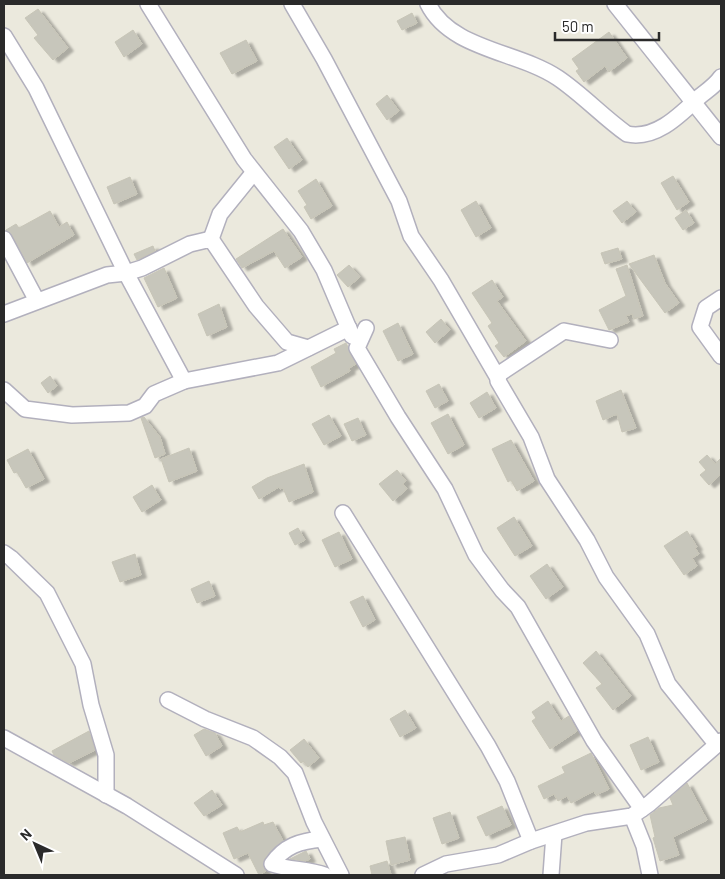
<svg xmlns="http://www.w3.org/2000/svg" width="725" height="879" font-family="Barlow,sans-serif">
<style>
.building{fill:#c7c6bb;stroke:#c7c5b7;filter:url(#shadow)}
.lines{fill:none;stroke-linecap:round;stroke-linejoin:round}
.minor-casing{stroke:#b2b0bd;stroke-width:18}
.minor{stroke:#fff;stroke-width:15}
</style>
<defs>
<filter id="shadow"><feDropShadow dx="5.5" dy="3" stdDeviation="1" flood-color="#0004"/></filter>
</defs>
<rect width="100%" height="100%" fill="#ebe9dd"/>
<g class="building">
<polygon points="38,9 68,48 53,60 34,38 38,35 25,18"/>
<polygon points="412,13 417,23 402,30 397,21"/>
<polygon points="133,30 142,44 124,57 115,42"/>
<polygon points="609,32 627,58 609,72 605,66 584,82 576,71 579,69 572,59"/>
<polygon points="246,40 257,61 232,74 220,53"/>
<polygon points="387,95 399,111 387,120 376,104"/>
<polygon points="287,138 302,160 289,169 274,147"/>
<polygon points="673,176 689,202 677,210 661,183"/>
<polygon points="130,177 137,194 114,204 107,187"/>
<polygon points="316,179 332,206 311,219 304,207 307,205 298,191"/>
<polygon points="476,201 491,228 476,237 461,210"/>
<polygon points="627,201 636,212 622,223 613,211"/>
<polygon points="686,210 694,223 683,230 675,218"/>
<polygon points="50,211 59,227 67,222 74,235 27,263 12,235 6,230 16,224 19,228"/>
<polygon points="283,229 302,257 285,268 274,251 242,268 236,259"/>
<polygon points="153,246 155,251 137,260 134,254"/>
<polygon points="618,248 622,259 605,264 601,253"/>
<polygon points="654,255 665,283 679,303 665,313 629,264"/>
<polygon points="349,265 360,277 348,287 337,275"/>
<polygon points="627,265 643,316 634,319 632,314 626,316 629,322 609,330 599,310 626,296 616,269"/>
<polygon points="164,268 177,298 158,307 144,278"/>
<polygon points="492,280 503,297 497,301 526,341 504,357 495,346 499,343 488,326 492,323 472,293"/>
<polygon points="219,304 227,327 207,336 198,314"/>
<polygon points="441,319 450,330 435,343 426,332"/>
<polygon points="398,323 413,354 398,361 383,331"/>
<polygon points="346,343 356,364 349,368 350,371 321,387 311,367 336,353 334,349"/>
<polygon points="50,376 57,386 48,393 41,383"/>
<polygon points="439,384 448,401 435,408 426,391"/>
<polygon points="621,390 636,428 622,432 617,414 603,420 596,401"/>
<polygon points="487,392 496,408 479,418 470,403"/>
<polygon points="448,414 464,445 448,454 431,423"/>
<polygon points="329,415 341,436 324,445 312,424"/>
<polygon points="144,417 160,437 165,454 155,458 141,418"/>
<polygon points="358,418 366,435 352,441 344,424"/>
<polygon points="511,440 534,481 517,491 511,480 508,482 492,449"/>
<polygon points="189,448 197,471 169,482 161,459"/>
<polygon points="28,449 44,479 26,488 17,472 14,473 7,460"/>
<polygon points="707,455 715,464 721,458 721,474 709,485 700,475 706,470 699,462"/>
<polygon points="304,464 313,492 289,502 283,488 280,489 279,487 259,499 252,487 267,478"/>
<polygon points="397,470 406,481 403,484 407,489 393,501 379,484"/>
<polygon points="152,485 161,500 142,512 133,497"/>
<polygon points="514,517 532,546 515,556 497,528"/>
<polygon points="298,528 305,540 295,545 289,533"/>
<polygon points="687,531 697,547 695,548 699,554 692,558 697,566 684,575 664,546"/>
<polygon points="339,532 352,559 335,567 322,540"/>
<polygon points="135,554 141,575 120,582 112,562"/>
<polygon points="547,564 563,587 546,599 530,576"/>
<polygon points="209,581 215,596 197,603 191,589"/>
<polygon points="363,596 375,620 363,627 350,602"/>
<polygon points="596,651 631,696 613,710 596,688 602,684 583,663"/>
<polygon points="548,701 561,721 569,716 577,731 550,749 532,721 536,718 532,712"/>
<polygon points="405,710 416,728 400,737 390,719"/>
<polygon points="204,729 215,733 222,746 206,756 194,735"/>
<polygon points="89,731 95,750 69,763 54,755 52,751"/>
<polygon points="648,737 659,762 641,770 630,745"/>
<polygon points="304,739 319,758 308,767 303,761 301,763 290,750"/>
<polygon points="591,753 609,789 596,795 594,791 571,803 567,796 558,801 554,794 544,799 538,786 565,773 562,767"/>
<polygon points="687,783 707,820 673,837 679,855 660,861 653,838 655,837 650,815 659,808 673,805 670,798"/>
<polygon points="212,790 222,805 204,816 194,803"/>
<polygon points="502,806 511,825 486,836 477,817"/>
<polygon points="450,812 459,838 442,844 433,818"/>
<polygon points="263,822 264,825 273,822 283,841 265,858 263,866 266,871 259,875 248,853 234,859 223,833 237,827 240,832"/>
<polygon points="405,837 410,860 391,865 386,841"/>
<polygon points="306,851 310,859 305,861 290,859"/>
<polygon points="387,861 391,875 372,875 370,866"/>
</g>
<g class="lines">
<g class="minor-casing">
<g id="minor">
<polyline points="148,4 244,159 301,231 324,270 352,336"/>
<polyline points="292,4 324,59 399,201 411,236 441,280 498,378"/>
<path d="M428 4C451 50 518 51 558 78 583 95 603 117 627 134 655 140 679 116 698 98 706 91 714 87 721 77"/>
<polyline points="615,4 721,137"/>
<polyline points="4,36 36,88 126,273 184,381 278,363 349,328"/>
<polyline points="4,239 37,301"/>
<polyline points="211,239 220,214 254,172"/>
<polyline points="721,298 706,308 700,327 721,356"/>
<polyline points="4,314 107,275 126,273 142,268 190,244 211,239 256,306 287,342 308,348"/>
<polyline points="366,328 357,348 398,417 445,489 476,555 502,590 518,607 594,741 642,809"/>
<polyline points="610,340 564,331 499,374 498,381 531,437 547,479 587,540 606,577 647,634 668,684 717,745"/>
<polyline points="4,390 25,409 72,415 129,413 145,406 154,394 184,381"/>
<polyline points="343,513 488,746 507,781 531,841"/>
<polyline points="4,553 11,558 47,593 83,664 91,705 106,755 106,795"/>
<polyline points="168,700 205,719 253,738 280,757 295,773 314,822 341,875"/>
<polyline points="4,738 127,806 236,875"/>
<polyline points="632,816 644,846 650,875"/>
<path d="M322 839C300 841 284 846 272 864 289 870 307 869 325 875"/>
<polyline points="423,875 446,864 498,855 531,841 586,823 632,816 649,804 721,741"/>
<polyline points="551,875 554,834"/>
</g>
</g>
<use href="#minor" class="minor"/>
</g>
<rect width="725" height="879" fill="none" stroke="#2a2a2a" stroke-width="10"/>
<g transform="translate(35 844) rotate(316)" stroke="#ffffff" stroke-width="4" paint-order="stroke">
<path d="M0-4L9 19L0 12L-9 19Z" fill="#2a2a2a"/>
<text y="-8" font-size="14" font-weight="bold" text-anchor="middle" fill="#2a2a2a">N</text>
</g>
<path d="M555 32v8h104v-8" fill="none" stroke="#2a2a2a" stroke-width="2.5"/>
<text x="562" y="32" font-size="15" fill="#2a2a2a" stroke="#ffffff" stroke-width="4" paint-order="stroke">50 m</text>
</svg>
